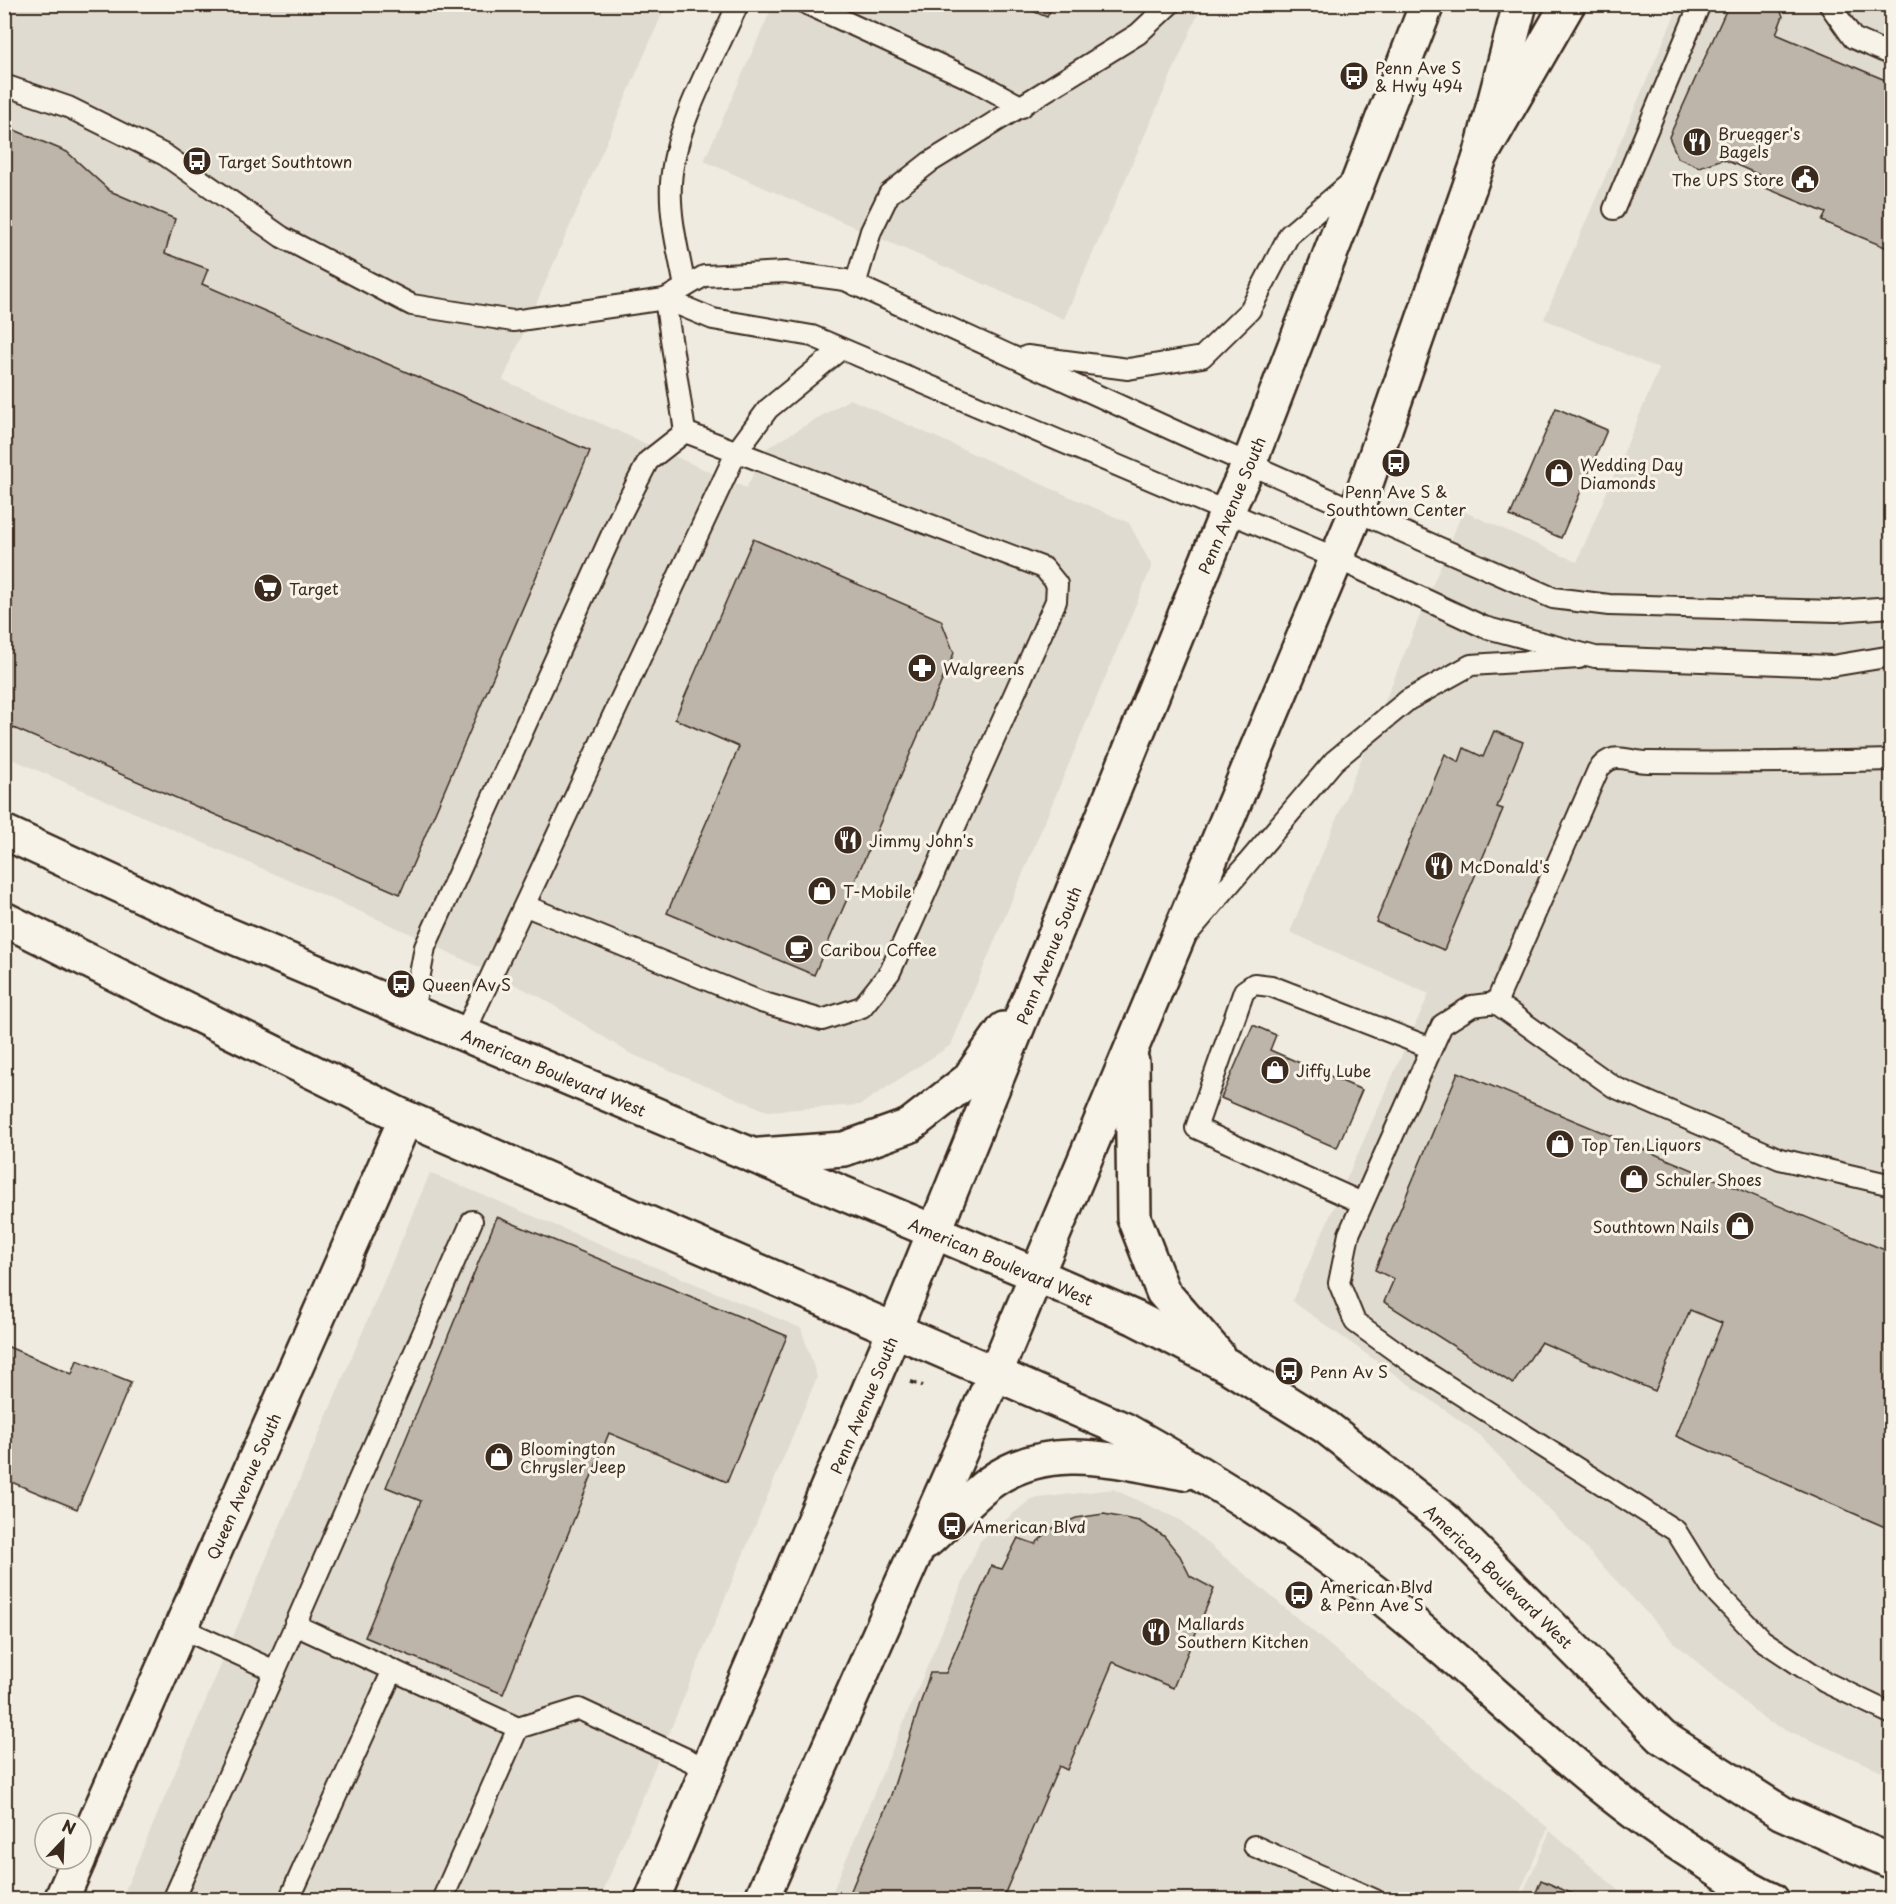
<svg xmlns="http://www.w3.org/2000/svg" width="1896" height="1904" font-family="'Playpen Sans',sans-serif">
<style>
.built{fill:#e0dbd0}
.building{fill:#bdb5aa;stroke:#3b2a1e;stroke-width:1.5}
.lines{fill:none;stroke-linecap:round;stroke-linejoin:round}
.lane-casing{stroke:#3b2a1e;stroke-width:24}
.street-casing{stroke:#3b2a1e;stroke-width:38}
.secondary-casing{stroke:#3b2a1e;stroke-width:38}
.highway-casing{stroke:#3b2a1e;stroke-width:38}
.path{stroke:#3b2a1e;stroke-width:4;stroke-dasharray:6 4.5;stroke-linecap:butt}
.lane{stroke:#f7f3e8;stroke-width:20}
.street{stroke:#f7f3e8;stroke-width:33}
.secondary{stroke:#f7f3e8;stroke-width:33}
.highway{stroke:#f7f3e8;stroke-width:33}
.labels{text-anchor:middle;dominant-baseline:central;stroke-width:6;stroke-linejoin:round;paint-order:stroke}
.poi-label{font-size:16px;fill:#3b2a1e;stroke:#f7f3e8;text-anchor:start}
.street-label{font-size:16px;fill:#3b2a1e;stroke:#f7f3e8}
</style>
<rect width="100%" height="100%" fill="#efebe0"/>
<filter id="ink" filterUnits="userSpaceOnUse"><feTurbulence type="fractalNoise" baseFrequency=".0167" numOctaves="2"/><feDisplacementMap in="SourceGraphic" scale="12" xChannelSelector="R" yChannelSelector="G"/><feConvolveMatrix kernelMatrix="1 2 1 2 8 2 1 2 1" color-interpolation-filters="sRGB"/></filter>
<g filter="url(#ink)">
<g class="built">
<polygon points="5,5 666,5 503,380 746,488 767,448 850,399 1129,523 1152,566 951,1045 860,1105 767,1111 629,1053 542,998 409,933 5,756"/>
<polygon points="773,5 1202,5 1064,319 704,161"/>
<polygon points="1679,5 1891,5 1891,1775 1766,1721 1675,1643 1477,1433 1292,1301 1429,994 1290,932 1463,511 1577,562 1659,369 1544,319"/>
<polygon points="430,1173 801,1328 817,1377 600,1899 121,1900"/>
<polygon points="1113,1489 1180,1520 1548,1828 1517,1899 829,1900 980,1541 1031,1499"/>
<polygon points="1550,1831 1629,1899 1630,1899 1520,1900"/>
</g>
<g class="building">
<polygon points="1016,4 1053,4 1047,17"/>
<polygon points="1729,4 1777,4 1783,16 1776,34 1890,82 1886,93 1892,95 1892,250 1822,221 1826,213 1761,186 1764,177 1723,159 1699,167 1678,158 1669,137"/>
<polygon points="12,129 67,152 110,191 175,219 165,253 208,269 202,284 590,451 400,894 4,724 4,147"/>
<polygon points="1556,408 1607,430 1561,538 1510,516"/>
<polygon points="753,539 941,620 954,653 814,975 667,913 739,747 675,719"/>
<polygon points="1494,731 1523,742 1497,807 1503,809 1444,950 1376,922 1445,754 1459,762 1464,748 1483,757"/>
<polygon points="1253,1025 1276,1035 1270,1050 1362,1090 1337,1148 1221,1098"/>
<polygon points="1458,1072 1892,1253 1892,1530 1676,1436 1722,1323 1690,1310 1655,1391 1541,1342 1513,1384 1384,1302 1394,1279 1375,1270"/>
<polygon points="497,1217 787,1336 727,1482 609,1433 503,1694 365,1637 421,1501 386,1487"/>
<polygon points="4,1345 72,1374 77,1360 131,1382 77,1509 4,1479"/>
<polygon points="1104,1514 1139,1521 1164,1536 1180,1556 1190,1576 1214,1589 1173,1688 1113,1662 1067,1770 1059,1766 1002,1900 847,1900 891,1795 930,1673 946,1673 991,1566 1002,1569 1018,1538 1035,1544 1051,1529 1076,1518"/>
<polygon points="1541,1880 1586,1900 1533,1900"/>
</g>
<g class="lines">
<g class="lane-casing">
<g id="lane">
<polyline points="807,4 977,82 1022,107"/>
<polyline points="1829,4 1853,38 1892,55"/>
<polyline points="4,85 68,107 165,155 282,237 412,305 513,321 665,299 704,276 785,272 845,280 1186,436 1553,598 1609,605 1836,611 1892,607"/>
<polyline points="1614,209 1700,4"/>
<polyline points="855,285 871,231 889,194 930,162 1138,34 1170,4"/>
<path d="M685 287C679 254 669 218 671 183 674 127 715 56 738 4"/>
<polyline points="665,299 713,319 812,336 1336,558 1484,627 1595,657 1832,666 1892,656"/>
<polyline points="1027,356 1128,369 1202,357 1250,310 1289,235 1355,179"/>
<polyline points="526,906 761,1002 822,1020 862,1007 890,972 1056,601 1057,584 1044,568 685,432 665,299"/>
<polyline points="1190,931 1334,761 1408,700 1471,665 1579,658"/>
<path d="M1496 1003 1598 770C1614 749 1626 762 1648 762 1729 763 1810 762 1892 760"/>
<polyline points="413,1012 425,947 621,514 648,461 685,432"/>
<polyline points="464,1034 737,451 768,409 841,349"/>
<polyline points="1892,1185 1780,1159 1614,1087 1496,1003 1472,1006 1442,1025 1349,1234 1339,1283 1355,1322 1422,1370 1676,1531 1710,1586 1762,1640 1825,1682 1892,1714"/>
<polyline points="1362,1203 1196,1128 1244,991 1254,984 1271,986 1431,1048"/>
<polyline points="295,1625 518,1728 442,1900"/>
<polyline points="275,1671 472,1221"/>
<polyline points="518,1728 579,1709 708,1769"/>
<polyline points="1254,1846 1375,1900"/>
<polyline points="173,1900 275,1671 181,1628"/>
<polyline points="289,1900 393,1670"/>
</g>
</g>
<g class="street-casing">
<g id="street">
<polyline points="81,1854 406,1118"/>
<polyline points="61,1900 79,1859"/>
</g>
</g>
<g class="secondary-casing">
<g id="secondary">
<polyline points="4,832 212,928 1037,1275 1135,1318 1228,1366 1326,1427 1445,1520 1662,1737 1782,1813 1892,1862"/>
<path d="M4 919 406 1118 1125 1430C1211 1478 1294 1530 1372 1590 1484 1677 1581 1784 1702 1859 1725 1874 1747 1889 1772 1900"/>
<polyline points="1132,1062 1134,1218 1163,1292 1217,1354"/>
<polyline points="760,1155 844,1149 909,1126 968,1080 1004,1029"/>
<path d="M927 1541C947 1523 966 1501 988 1484 1048 1439 1117 1461 1184 1473"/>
<polyline points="652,1900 894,1331 1226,514 1249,464 1427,4"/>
<polyline points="761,1900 995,1374 1356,512 1480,157 1520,4"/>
</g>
</g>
<g class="highway-casing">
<polyline id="highway" points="1480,157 1568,4"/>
</g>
<polyline class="path" points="911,1382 923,1386"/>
<use href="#lane" class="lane"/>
<use href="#street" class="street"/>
<use href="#secondary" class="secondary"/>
<use href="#highway" class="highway"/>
</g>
</g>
<defs>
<g id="bus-disc" transform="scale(1.5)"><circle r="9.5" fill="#3b2a1e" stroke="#f7f3e8"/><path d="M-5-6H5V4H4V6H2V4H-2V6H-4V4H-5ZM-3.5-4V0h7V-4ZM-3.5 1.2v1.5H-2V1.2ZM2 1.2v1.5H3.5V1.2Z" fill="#fff"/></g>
<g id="restaurant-disc" transform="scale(1.5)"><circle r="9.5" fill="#3b2a1e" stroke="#f7f3e8"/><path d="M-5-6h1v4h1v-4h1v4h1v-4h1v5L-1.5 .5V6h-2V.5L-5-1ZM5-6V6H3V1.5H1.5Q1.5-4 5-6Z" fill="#fff"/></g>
<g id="civic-disc" transform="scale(1.5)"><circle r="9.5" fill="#3b2a1e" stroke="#f7f3e8"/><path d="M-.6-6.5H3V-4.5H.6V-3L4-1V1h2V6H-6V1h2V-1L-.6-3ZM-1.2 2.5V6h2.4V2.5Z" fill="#fff"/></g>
<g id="shop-disc" transform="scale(1.5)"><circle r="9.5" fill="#3b2a1e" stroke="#f7f3e8"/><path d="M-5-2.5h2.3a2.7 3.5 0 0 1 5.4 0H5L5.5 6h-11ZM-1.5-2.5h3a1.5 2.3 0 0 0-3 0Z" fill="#fff"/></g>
<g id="supermarket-disc" transform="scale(1.5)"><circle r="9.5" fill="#3b2a1e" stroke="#f7f3e8"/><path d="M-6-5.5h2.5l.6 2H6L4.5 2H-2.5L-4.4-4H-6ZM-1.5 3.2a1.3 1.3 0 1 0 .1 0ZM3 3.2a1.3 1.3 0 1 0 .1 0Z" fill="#fff"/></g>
<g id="pharmacy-disc" transform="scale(1.5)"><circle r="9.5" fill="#3b2a1e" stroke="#f7f3e8"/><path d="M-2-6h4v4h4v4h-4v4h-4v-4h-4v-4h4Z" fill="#fff"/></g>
<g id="cafe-disc" transform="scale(1.5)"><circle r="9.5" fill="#3b2a1e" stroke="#f7f3e8"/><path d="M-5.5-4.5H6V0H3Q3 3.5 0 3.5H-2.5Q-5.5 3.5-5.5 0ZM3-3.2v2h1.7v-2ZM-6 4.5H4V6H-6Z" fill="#fff"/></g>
</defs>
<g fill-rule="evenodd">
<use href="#bus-disc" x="1354" y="76"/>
<use href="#restaurant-disc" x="1697" y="142"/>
<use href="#bus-disc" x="197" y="161"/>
<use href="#civic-disc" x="1805" y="179"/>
<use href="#bus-disc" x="1396" y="463"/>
<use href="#shop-disc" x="1559" y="473"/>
<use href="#supermarket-disc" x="268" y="588"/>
<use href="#pharmacy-disc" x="922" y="668"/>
<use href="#restaurant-disc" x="848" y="840"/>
<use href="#restaurant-disc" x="1439" y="866"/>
<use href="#shop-disc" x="822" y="891"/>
<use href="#cafe-disc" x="799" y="949"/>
<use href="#bus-disc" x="401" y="984"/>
<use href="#shop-disc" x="1275" y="1070"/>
<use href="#shop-disc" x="1560" y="1144"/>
<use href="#shop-disc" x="1634" y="1179"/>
<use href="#shop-disc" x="1740" y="1226"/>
<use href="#bus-disc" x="1289" y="1371"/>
<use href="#shop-disc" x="499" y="1457"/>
<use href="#bus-disc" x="952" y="1526"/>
<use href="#bus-disc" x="1299" y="1595"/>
<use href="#restaurant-disc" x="1156" y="1632"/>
</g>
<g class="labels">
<g class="poi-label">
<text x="1375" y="67">Penn Ave S<tspan x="1375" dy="18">&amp; Hwy 494</tspan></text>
<text x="1718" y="133">Bruegger's<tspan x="1718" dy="18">Bagels</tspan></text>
<text x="218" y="161">Target Southtown</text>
<text x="1784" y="179" text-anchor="end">The UPS Store</text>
<text x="1580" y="464">Wedding Day<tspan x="1580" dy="18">Diamonds</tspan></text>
<text x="1396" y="491" text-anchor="middle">Penn Ave S &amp;<tspan x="1396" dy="18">Southtown Center</tspan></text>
<text x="289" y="588">Target</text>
<text x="943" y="668">Walgreens</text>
<text x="869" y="840">Jimmy John's</text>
<text x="1460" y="866">McDonald's</text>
<text x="843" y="891">T-Mobile</text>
<text x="820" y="949">Caribou Coffee</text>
<text x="422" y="984">Queen Av S</text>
<text x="1296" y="1070">Jiffy Lube</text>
<text x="1581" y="1144">Top Ten Liquors</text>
<text x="1655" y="1179">Schuler Shoes</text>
<text x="1719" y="1226" text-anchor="end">Southtown Nails</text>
<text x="1310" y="1371">Penn Av S</text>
<text x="520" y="1448">Bloomington<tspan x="520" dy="18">Chrysler Jeep</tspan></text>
<text x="973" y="1526">American Blvd</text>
<text x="1320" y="1586">American Blvd<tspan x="1320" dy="18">&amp; Penn Ave S</tspan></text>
<text x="1177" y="1623">Mallards<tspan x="1177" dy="18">Southern Kitchen</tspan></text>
</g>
<g class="street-label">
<text transform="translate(1231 505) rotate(-67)">Penn Avenue South</text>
<text transform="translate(1048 955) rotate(-68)">Penn Avenue South</text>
<text transform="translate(554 1072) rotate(23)">American Boulevard West</text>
<text transform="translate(1001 1261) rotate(23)">American Boulevard West</text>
<text transform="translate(863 1405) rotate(-67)">Penn Avenue South</text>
<text transform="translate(243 1486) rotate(-66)">Queen Avenue South</text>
<text transform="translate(1499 1576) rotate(44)">American Boulevard West</text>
</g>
</g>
<rect width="1896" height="1904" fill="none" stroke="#f7f3e8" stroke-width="24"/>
<rect x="12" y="12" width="1872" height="1880" fill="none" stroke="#3b2a1e" stroke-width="2" filter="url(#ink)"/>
<g transform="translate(63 1841) rotate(23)"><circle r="28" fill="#f7f3e8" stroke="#aca397" stroke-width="1.5"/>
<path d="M0-4.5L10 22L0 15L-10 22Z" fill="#3b2a1e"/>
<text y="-9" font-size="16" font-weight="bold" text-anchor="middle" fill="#3b2a1e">N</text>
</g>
</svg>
